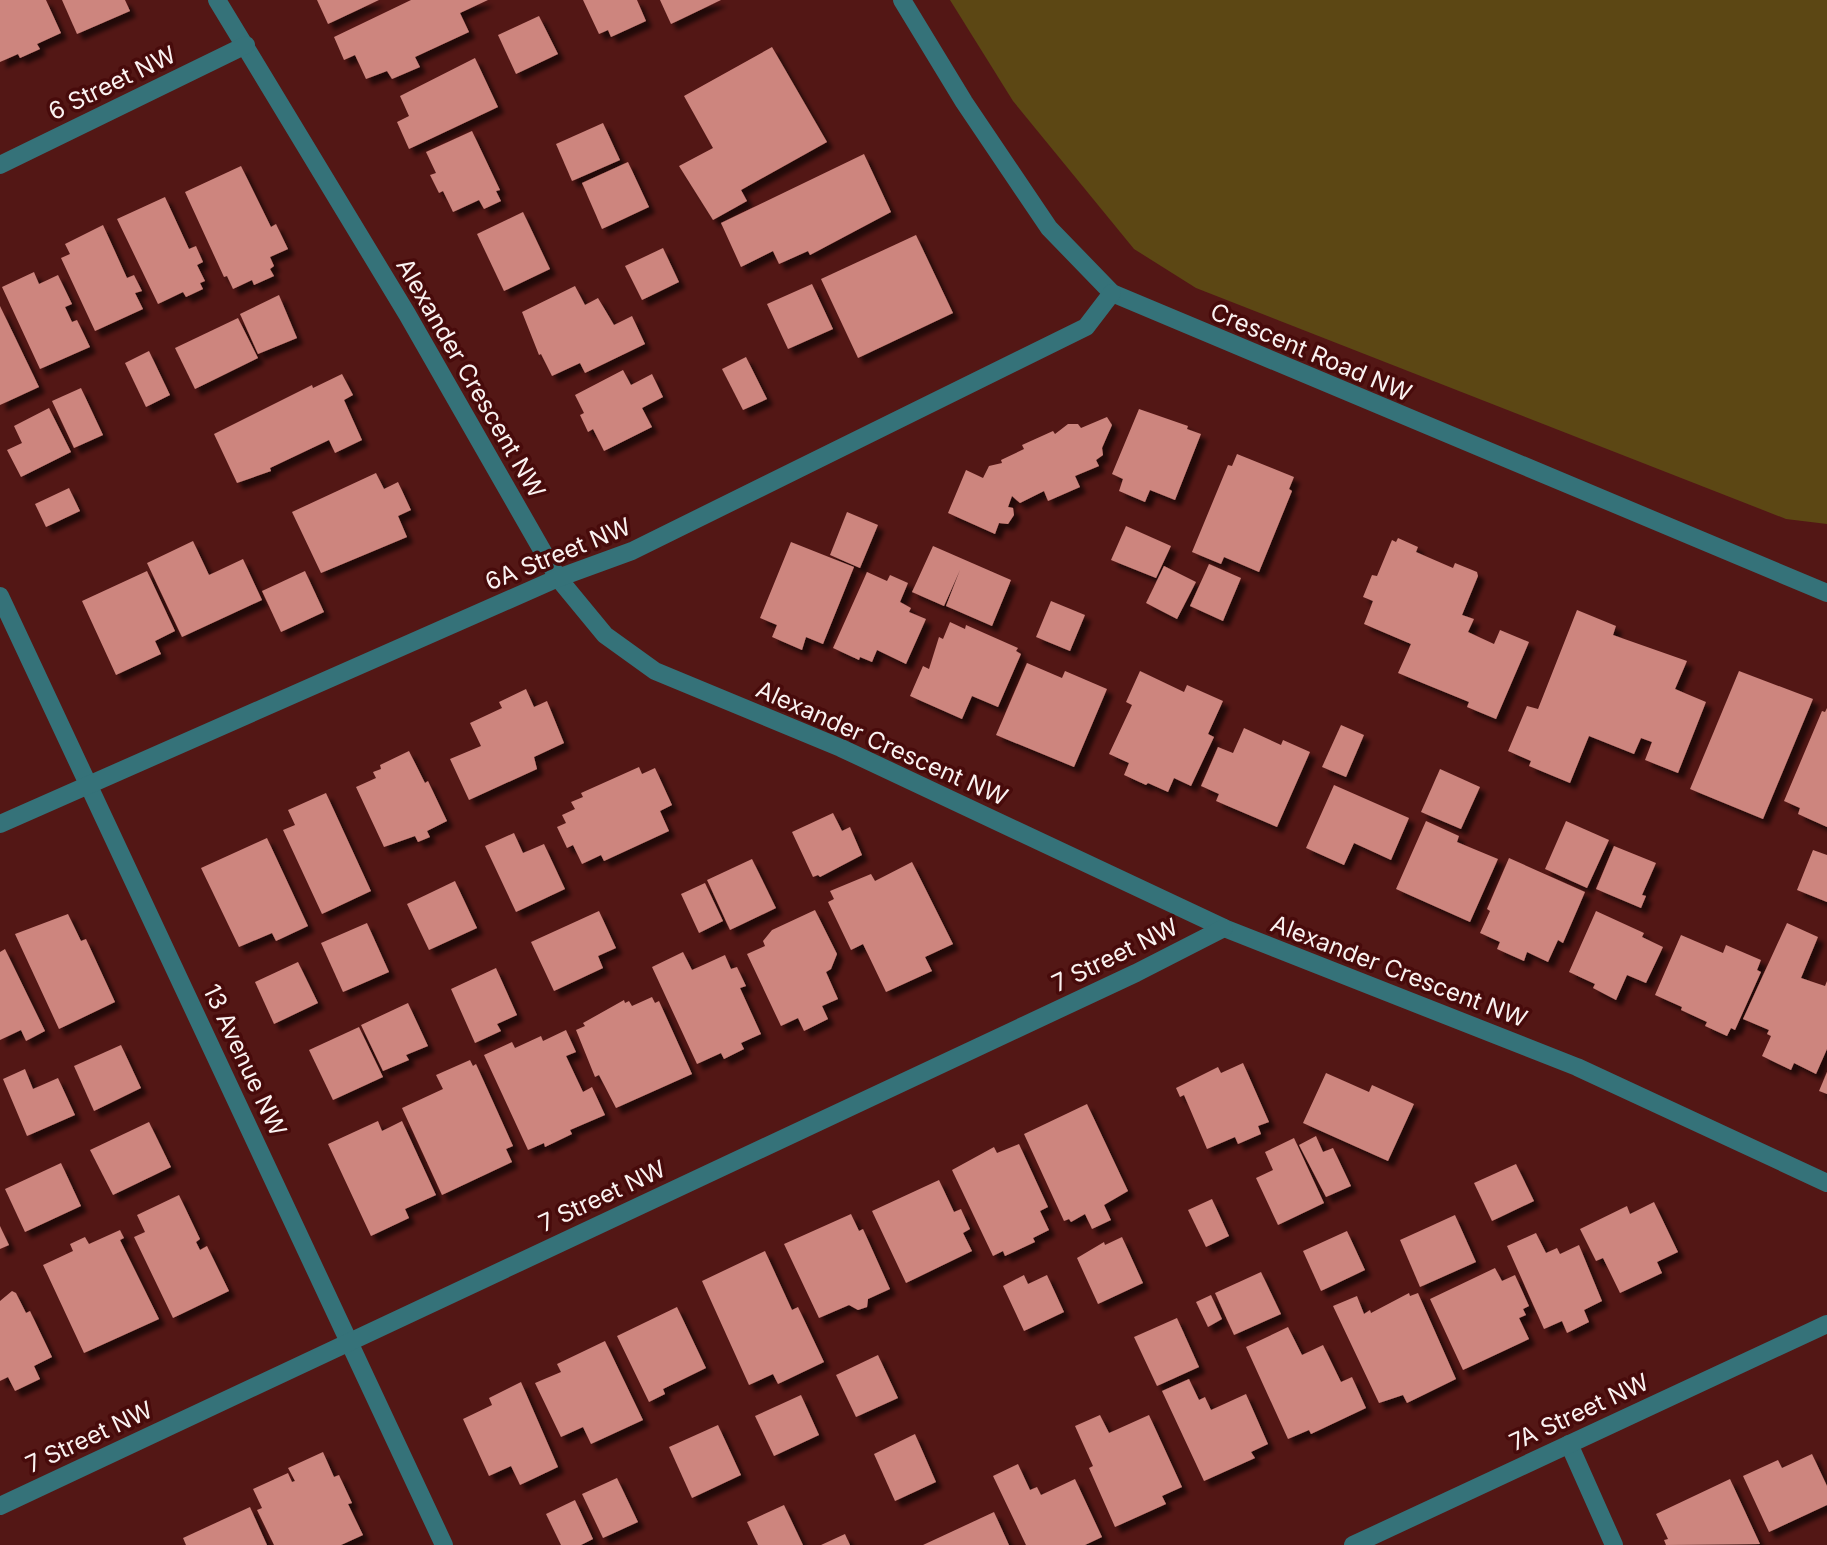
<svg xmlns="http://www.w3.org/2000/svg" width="1827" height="1545" font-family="Inter,sans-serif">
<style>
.green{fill:#5c4714}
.building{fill:#cd857e;filter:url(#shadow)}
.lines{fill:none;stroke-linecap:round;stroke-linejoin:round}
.minor{stroke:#357279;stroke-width:18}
.labels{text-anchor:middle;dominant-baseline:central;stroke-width:7;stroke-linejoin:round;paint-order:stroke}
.street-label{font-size:24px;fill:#faf2f1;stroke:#470b0b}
</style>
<defs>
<filter id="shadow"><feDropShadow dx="6" dy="6" stdDeviation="2" flood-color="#0009"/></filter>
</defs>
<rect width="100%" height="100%" fill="#531715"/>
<polygon class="green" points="950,0 1827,0 1827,524 1786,519 1196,288 1134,249 1013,101"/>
<g class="building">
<polygon points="0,0 46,0 61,33 37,44 40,49 20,58 18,54 0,62"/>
<polygon points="62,0 125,0 130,11 77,34"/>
<polygon points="317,0 379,0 328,24"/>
<polygon points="411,0 488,0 460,13 469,32 415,57 420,67 392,79 387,71 366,79 355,55 344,60 334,37"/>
<polygon points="583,0 637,0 646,21 611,37 608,30 599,34"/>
<polygon points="660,0 721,0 671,24"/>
<polygon points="539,16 558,54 516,74 498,35"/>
<polygon points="772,47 827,142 741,190 747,201 713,220 679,166 713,148 684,96"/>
<polygon points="475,58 498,107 409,149 397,122 409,116 400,96"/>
<polygon points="603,123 620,160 572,181 556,144"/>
<polygon points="472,131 500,190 496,191 501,201 484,209 479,200 453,212 443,191 439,193 430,175 436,173 426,152"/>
<polygon points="864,154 891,212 810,255 808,251 779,264 773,251 741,267 721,223"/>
<polygon points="628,162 649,207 602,229 582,183"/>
<polygon points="241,166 271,227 276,224 288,249 270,257 274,266 270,269 274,276 254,285 252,280 233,289 227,276 224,277 185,192"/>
<polygon points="165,197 189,249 196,246 203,262 197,265 205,281 200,283 203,289 186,297 183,292 158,304 117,219"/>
<polygon points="523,212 550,269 504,291 477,234"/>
<polygon points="103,225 127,278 134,275 142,291 135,293 143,309 95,331 61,258 70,254 65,244"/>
<polygon points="916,235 953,313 858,358 821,279"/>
<polygon points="663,248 679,282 642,300 625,266"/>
<polygon points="34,272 39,284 58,275 72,304 65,307 72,322 77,320 90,347 40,369 2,287"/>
<polygon points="812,284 833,329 788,349 767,304"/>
<polygon points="575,286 585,305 598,298 614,325 632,316 645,344 585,373 580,363 552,376 541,354 539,355 522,312"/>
<polygon points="279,295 297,338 258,354 240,314"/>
<polygon points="0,306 39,387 0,405"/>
<polygon points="238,318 258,358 195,389 175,348"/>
<polygon points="149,351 170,395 146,407 125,363"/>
<polygon points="746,357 767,399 743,410 722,369"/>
<polygon points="623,370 631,385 652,374 663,397 642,408 652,427 604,451 593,429 588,432 580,415 584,413 575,395"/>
<polygon points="342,374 353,395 344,400 362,440 335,453 329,440 270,468 271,471 237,483 214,434 312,385 313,388"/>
<polygon points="81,388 103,435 74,448 52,401"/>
<polygon points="49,408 71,452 21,477 7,450 22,443 14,426"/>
<polygon points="1139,409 1188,426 1187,429 1201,434 1175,500 1150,490 1145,502 1119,491 1123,479 1112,474"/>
<polygon points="1107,417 1112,425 1102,448 1103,455 1096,460 1099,466 1075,476 1080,487 1048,501 1044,491 1020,503 1012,496 1008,507 1013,508 1014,515 1008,524 999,523 995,534 948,513 966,470 983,478 989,466 1002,463 1001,460 1024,449 1022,445 1053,431 1055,434 1068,424 1078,424 1081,428"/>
<polygon points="1237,454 1294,477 1289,489 1292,491 1259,572 1224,557 1221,564 1192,552 1228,465 1232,466"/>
<polygon points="376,473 384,489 398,482 411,510 398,516 407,537 321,573 292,512"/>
<polygon points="69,488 80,511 46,527 35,504"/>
<polygon points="847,512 878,525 860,568 830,555"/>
<polygon points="1126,526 1171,546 1156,578 1111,560"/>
<polygon points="1398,538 1418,547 1416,552 1453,568 1455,563 1477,572 1478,576 1462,615 1474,619 1468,632 1494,644 1500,630 1529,642 1496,719 1467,707 1469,702 1398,673 1411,644 1364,624 1373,601 1363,597 1372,575 1377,576 1392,540 1396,542"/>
<polygon points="193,541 209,575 243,559 262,600 182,637 147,563"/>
<polygon points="791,542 854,567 823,644 806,637 802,650 772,637 777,625 760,618"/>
<polygon points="933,546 1011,580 992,626 946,606 960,570 944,606 912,592"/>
<polygon points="1209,564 1241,578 1223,621 1190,606"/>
<polygon points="1164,566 1196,582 1177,619 1146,603"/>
<polygon points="147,571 175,631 155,641 161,654 116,675 82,601"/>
<polygon points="305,571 324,612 281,632 262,591"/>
<polygon points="867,572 887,581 890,575 908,583 900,602 911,608 909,612 926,619 906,664 877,650 872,662 860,657 859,660 833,648"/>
<polygon points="1051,601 1085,615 1070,651 1036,637"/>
<polygon points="1577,610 1616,626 1613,635 1687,661 1675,689 1706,702 1678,773 1645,760 1652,742 1641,738 1634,754 1589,736 1570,783 1529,766 1531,761 1508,751 1527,706 1538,709"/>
<polygon points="950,622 965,629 966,625 1018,648 1016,651 1021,654 998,707 972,696 962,719 910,696 923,666 929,669 939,637 943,639"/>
<polygon points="1027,663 1062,678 1065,671 1107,689 1074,767 996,735"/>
<polygon points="1140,671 1184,692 1187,685 1223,701 1208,734 1214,737 1191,786 1174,778 1168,792 1148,783 1146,785 1124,775 1129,763 1109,754 1132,705 1126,702"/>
<polygon points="1739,671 1813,699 1763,819 1690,789"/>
<polygon points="526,689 534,707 547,701 564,743 534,757 537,769 469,800 450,759 481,746 470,723 502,708 499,702"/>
<polygon points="1827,708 1827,827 1798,814 1800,808 1784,801 1822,711 1825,712"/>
<polygon points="1341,725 1364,735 1346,777 1322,767"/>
<polygon points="1244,728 1281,745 1283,740 1310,752 1277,827 1216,801 1219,794 1201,786 1218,747 1233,753"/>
<polygon points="409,751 425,783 428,781 447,821 427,831 430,837 418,842 415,836 384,847 356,787 376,778 373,772 381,769 380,765"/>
<polygon points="639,767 642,774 655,768 672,805 660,811 669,831 604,861 601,855 582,864 573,845 567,848 557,827 566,823 562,815 575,809 571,802 583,797 581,793"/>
<polygon points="1440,769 1480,787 1461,829 1421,812"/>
<polygon points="1334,785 1409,818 1391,860 1354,843 1344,865 1306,848"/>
<polygon points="326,793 371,891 322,914 283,830 295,825 288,810"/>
<polygon points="833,813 842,831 850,827 862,855 820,877 818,875 813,877 792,832"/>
<polygon points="1426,821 1459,836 1457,842 1498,859 1470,922 1396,889"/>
<polygon points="1566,821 1609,840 1587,888 1545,869"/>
<polygon points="514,833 523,853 544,844 565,889 516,912 485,846"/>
<polygon points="267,838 308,926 276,941 272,933 239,947 201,868"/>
<polygon points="1614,846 1656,863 1642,895 1646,896 1641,908 1596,889"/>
<polygon points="1813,850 1827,855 1827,902 1797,890"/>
<polygon points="1509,858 1585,892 1563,943 1558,940 1548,962 1527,952 1524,961 1497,949 1500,942 1480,933 1490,911 1487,909"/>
<polygon points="752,859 776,908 730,930 707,880"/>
<polygon points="912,862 953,944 925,957 932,971 886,992 863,944 851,950 828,902 834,899 830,891 871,874 875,881"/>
<polygon points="455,881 477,928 429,950 407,904"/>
<polygon points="705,883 723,921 699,933 681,894"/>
<polygon points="815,910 837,954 831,969 826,972 838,999 822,1006 828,1019 804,1031 798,1018 781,1026 747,954 765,946 763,941 772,930"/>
<polygon points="599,911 616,948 598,956 603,968 554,991 531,942"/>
<polygon points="1596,911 1644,933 1642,937 1663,947 1646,983 1627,975 1616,1000 1593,988 1595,984 1569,972"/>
<polygon points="68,914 81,941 86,939 115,1002 59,1029 15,934"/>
<polygon points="367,923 389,972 343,992 321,943"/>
<polygon points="1787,923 1818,937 1801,978 1825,986 1827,981 1827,1049 1816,1074 1794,1063 1791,1070 1762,1056 1771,1036 1767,1034 1769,1030 1743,1019"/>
<polygon points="1681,935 1723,953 1726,945 1761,960 1757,970 1761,972 1735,1030 1731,1028 1727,1036 1705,1026 1707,1022 1681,1010 1682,1007 1655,995"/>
<polygon points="5,949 45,1031 26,1041 21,1030 0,1040 0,952"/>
<polygon points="683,952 692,970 725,955 731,969 737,967 746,986 740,988 761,1034 741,1043 744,1049 724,1059 721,1053 697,1064 652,967"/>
<polygon points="298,962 318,1003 274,1024 255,982"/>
<polygon points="496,968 517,1015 497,1024 501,1031 475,1043 451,989"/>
<polygon points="652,997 655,1003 659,1001 692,1074 616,1108 599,1075 595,1077 576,1030 585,1026 583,1023 624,1000 625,1003 629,1001 632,1006"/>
<polygon points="408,1003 428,1046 406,1055 409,1060 383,1071 361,1025"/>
<polygon points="359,1027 383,1077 333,1100 309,1050"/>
<polygon points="566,1030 576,1052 566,1056 583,1092 592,1087 605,1115 570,1130 572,1134 545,1147 544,1143 528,1150 484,1055 512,1042 515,1048 541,1036 543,1041"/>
<polygon points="121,1045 141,1088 94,1111 74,1066"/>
<polygon points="470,1060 473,1066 476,1064 513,1146 506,1149 512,1162 442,1195 402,1108 443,1089 436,1075"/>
<polygon points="1243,1063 1269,1122 1258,1126 1261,1134 1238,1144 1235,1137 1207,1149 1184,1095 1180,1097 1176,1088 1218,1067 1221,1073"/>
<polygon points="25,1069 33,1089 58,1078 75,1115 27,1136 3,1079"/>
<polygon points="1827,1072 1827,1094 1819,1091"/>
<polygon points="1326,1073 1369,1092 1372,1085 1414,1104 1388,1161 1303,1123"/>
<polygon points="1087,1104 1128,1191 1104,1205 1111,1220 1092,1229 1085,1214 1071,1222 1069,1219 1064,1221 1024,1134"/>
<polygon points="378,1121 382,1131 402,1121 436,1195 405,1209 409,1218 371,1236 328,1144"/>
<polygon points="149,1122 171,1167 113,1195 90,1150"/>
<polygon points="1316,1136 1323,1152 1333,1148 1351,1186 1326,1197 1299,1145"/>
<polygon points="1294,1138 1324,1203 1278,1225 1256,1178 1273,1170 1265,1152"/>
<polygon points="1019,1144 1048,1207 1040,1211 1049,1230 1033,1238 1035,1242 1005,1256 1003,1251 993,1256 952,1170 994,1147 997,1153"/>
<polygon points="61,1163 81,1206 25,1232 5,1189"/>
<polygon points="1516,1164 1534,1201 1492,1221 1474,1183"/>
<polygon points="939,1180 954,1212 961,1209 970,1229 963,1233 972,1251 906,1283 872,1211"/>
<polygon points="179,1195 200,1239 196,1242 200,1250 207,1246 229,1291 173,1318 134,1237 145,1232 137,1215"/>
<polygon points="1212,1199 1229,1236 1206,1247 1188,1210"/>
<polygon points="1654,1202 1678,1252 1657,1262 1662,1273 1620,1293 1603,1258 1596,1261 1580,1229 1627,1206 1630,1214"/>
<polygon points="851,1214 859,1231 863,1229 890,1289 868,1299 867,1307 858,1310 849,1305 819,1318 784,1244"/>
<polygon points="1455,1215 1476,1262 1420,1287 1400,1240"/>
<polygon points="0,1226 9,1245 0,1249"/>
<polygon points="120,1230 124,1238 120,1240 159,1319 84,1353 43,1265 73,1251 70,1244 85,1237 89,1244"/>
<polygon points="1347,1231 1365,1270 1321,1291 1303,1251"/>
<polygon points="1536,1233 1546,1253 1557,1248 1560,1254 1579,1245 1602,1301 1584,1310 1589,1322 1567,1333 1562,1321 1544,1329 1507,1246"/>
<polygon points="1122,1237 1143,1283 1098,1304 1077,1258 1104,1242 1105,1245"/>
<polygon points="765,1251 792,1310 798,1307 824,1362 778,1384 773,1374 749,1385 702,1281"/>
<polygon points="1495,1268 1502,1281 1515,1275 1529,1306 1523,1309 1526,1315 1519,1318 1529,1339 1463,1370 1430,1299"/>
<polygon points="1261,1272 1281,1314 1234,1335 1215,1293"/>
<polygon points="1024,1275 1028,1284 1047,1275 1064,1312 1024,1331 1003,1286"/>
<polygon points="12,1291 16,1293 26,1313 30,1311 52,1357 34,1366 40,1379 15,1391 8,1377 0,1381 0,1301"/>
<polygon points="1409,1293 1410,1296 1418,1293 1456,1379 1407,1403 1403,1395 1379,1403 1333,1306 1357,1296 1364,1314 1370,1310 1371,1313"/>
<polygon points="1211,1295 1222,1319 1208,1327 1196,1302"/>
<polygon points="677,1307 706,1368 663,1389 665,1394 649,1402 617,1336"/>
<polygon points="1177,1318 1199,1367 1157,1386 1134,1337"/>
<polygon points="1288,1327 1302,1355 1323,1345 1341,1382 1352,1377 1366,1408 1311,1434 1309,1430 1288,1439 1246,1347"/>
<polygon points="605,1341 643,1420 591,1444 583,1427 561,1437 535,1383 561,1372 557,1364"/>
<polygon points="878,1355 898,1398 856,1417 836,1375"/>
<polygon points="1189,1379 1199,1400 1205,1397 1211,1410 1246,1394 1268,1444 1251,1452 1255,1458 1204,1481 1162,1391"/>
<polygon points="521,1382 558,1467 520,1485 511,1466 489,1476 463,1419 492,1405 489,1398"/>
<polygon points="801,1395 819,1435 774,1456 755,1416"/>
<polygon points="1100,1415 1109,1433 1149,1415 1182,1487 1162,1496 1166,1504 1115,1527 1089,1468 1093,1466 1075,1426"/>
<polygon points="718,1425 741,1475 692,1498 669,1447"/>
<polygon points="915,1434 936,1482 895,1501 874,1454"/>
<polygon points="323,1452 334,1477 339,1475 352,1503 348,1504 363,1535 341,1545 274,1545 257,1510 262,1508 253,1489 288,1473 292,1482 295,1481 288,1468"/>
<polygon points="1812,1454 1827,1486 1827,1505 1769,1532 1743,1476 1778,1460 1782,1468"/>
<polygon points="1018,1464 1030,1490 1037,1487 1041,1495 1075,1479 1102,1537 1085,1545 1026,1545 993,1476"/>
<polygon points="617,1478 638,1522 603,1538 582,1494"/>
<polygon points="1730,1479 1760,1544 1666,1545 1664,1540 1668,1539 1656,1514"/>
<polygon points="575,1500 593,1539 581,1545 561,1545 546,1514"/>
<polygon points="784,1505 803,1545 758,1545 747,1522"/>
<polygon points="250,1507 267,1545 186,1545 183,1538"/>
<polygon points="994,1512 1009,1545 923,1545"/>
<polygon points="845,1534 850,1545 821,1545"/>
</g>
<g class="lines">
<g class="minor">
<polyline points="217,0 407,314 558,578 605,635 655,671 841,748 1224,928 1577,1067 1827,1183"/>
<polyline points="902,0 964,102 1049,228 1112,293 1827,593"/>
<polyline points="0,165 246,45"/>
<polyline points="0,596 444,1545"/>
<polyline points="0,824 558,578 632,551 1086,327 1112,293"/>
<polyline points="1569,1444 1614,1545"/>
<polyline points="0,1506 1136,973 1224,928"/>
<polyline points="1353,1545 1827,1324"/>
</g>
</g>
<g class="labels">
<g class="street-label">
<text transform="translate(112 83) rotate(-26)">6 Street NW</text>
<text transform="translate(1311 352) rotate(23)">Crescent Road NW</text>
<text transform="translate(471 378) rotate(60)">Alexander Crescent NW</text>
<text transform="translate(558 554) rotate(-22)">6A Street NW</text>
<text transform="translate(882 743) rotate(24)">Alexander Crescent NW</text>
<text transform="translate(1115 955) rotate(-26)">7 Street NW</text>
<text transform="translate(1399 971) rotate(21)">Alexander Crescent NW</text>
<text transform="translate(245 1060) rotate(65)">13 Avenue NW</text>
<text transform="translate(602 1196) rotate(-25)">7 Street NW</text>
<text transform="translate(1579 1412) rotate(-25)">7A Street NW</text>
<text transform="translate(89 1437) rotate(-25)">7 Street NW</text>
</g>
</g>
</svg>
